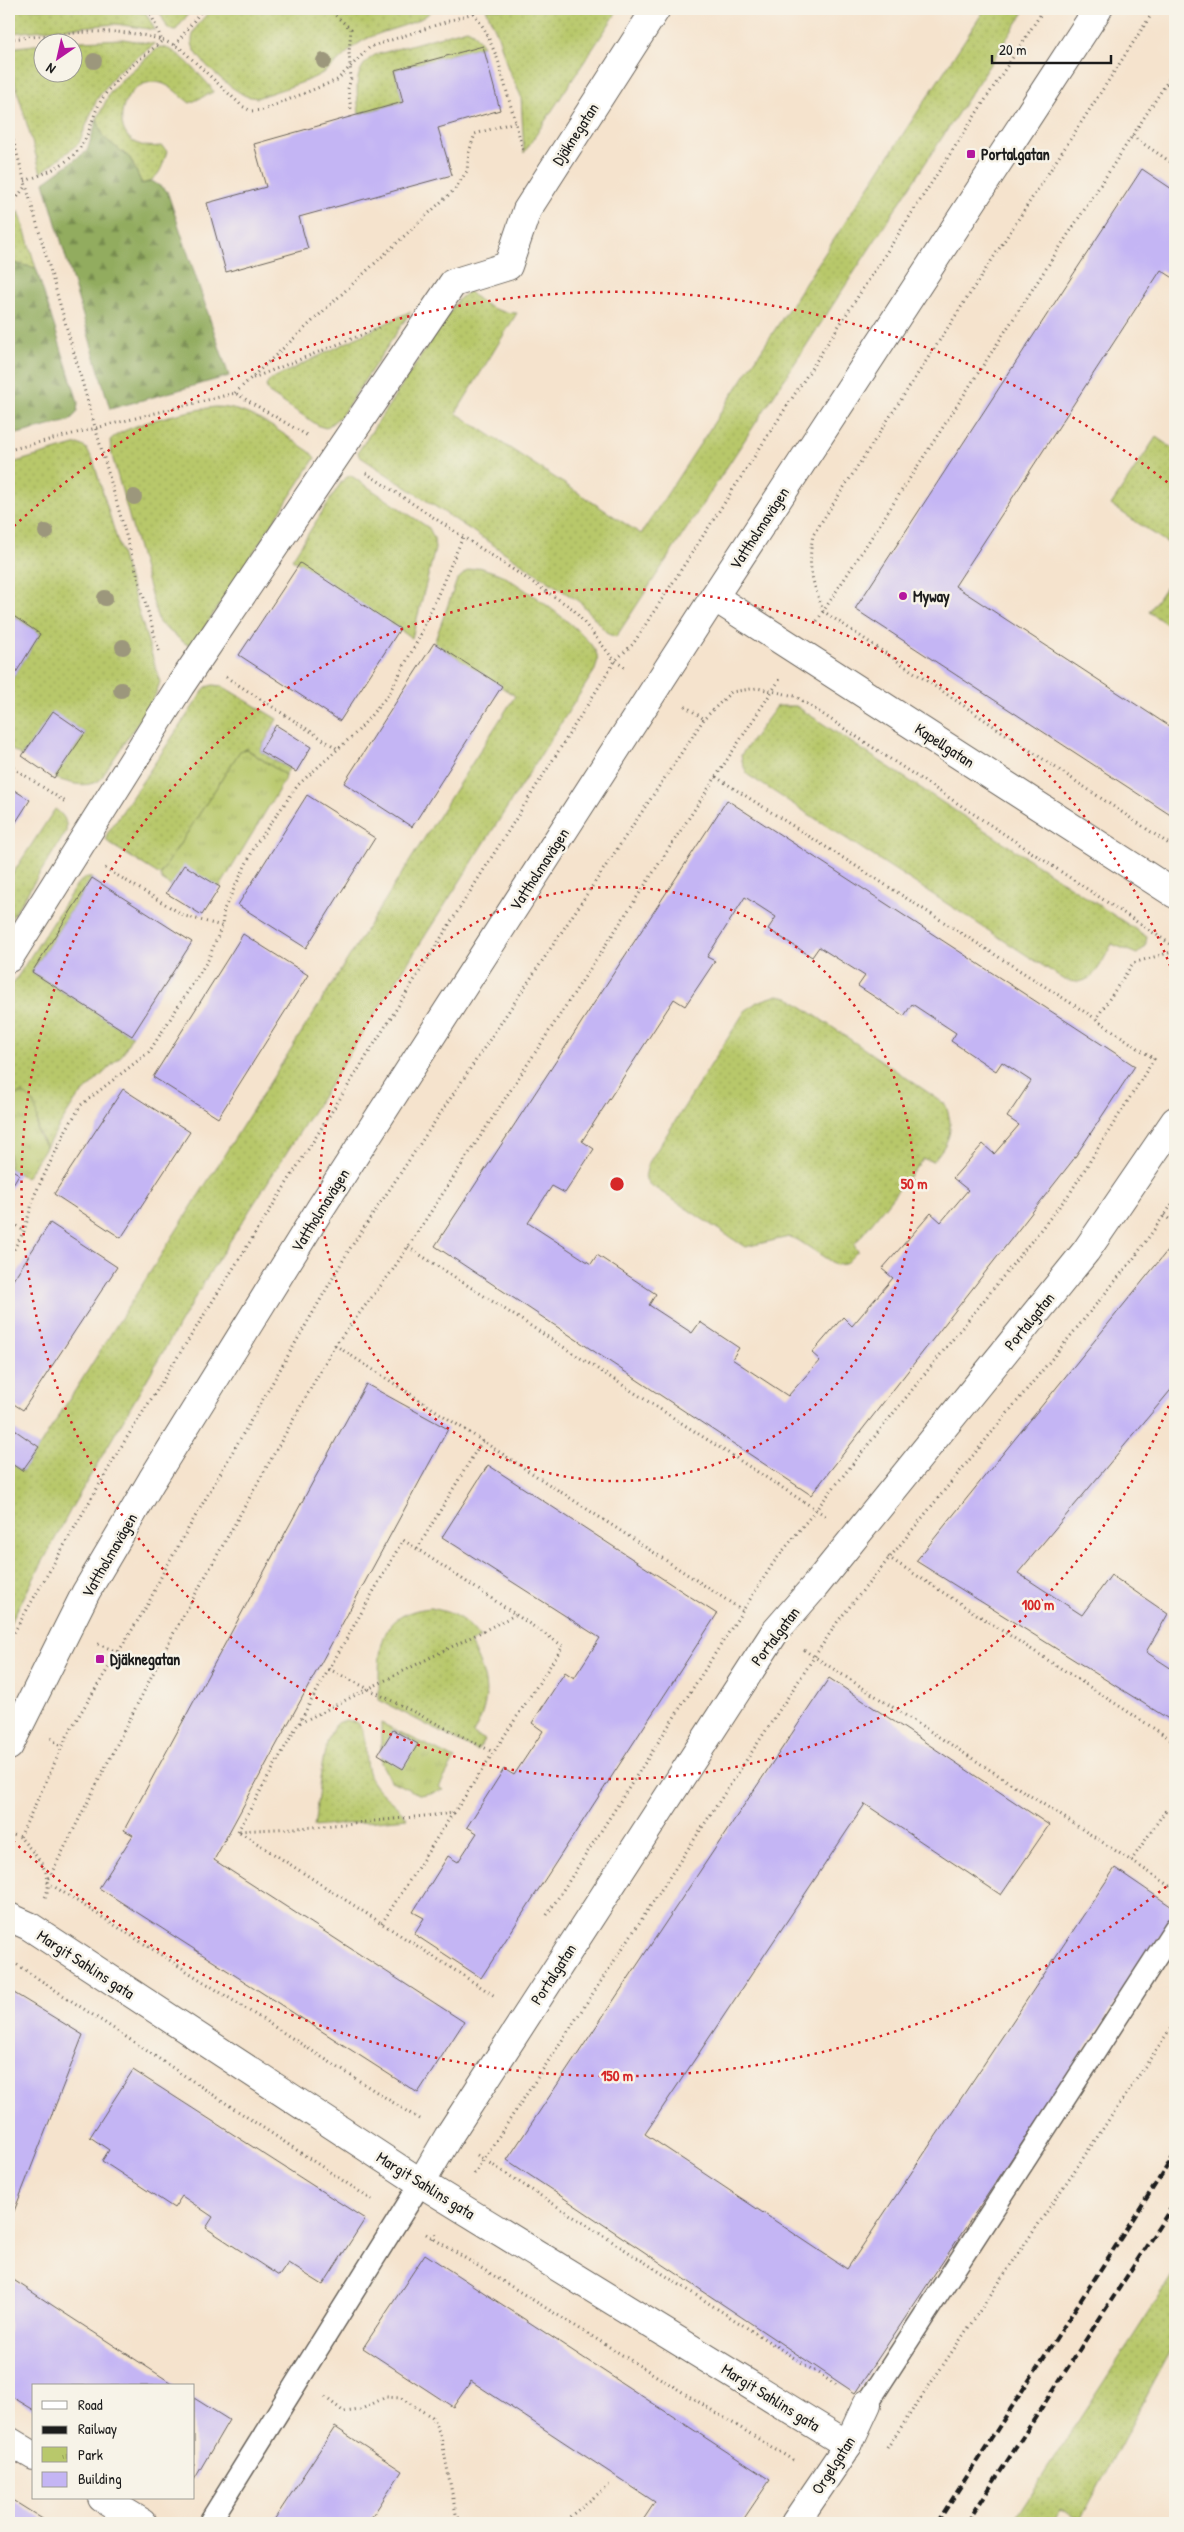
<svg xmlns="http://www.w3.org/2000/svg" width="1184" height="2532" font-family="'Patrick Hand',sans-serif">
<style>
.grass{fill:url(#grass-dots);stroke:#6a7244}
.forest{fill:url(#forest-firs);stroke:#57643e}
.park{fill:url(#park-tufts);stroke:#6a7244}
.building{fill:#c4b5f4;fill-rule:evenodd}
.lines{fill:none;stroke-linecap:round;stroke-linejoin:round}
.service-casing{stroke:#68625a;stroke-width:24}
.minor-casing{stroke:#68625a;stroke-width:30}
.tertiary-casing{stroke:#68625a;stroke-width:30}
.path{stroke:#68625a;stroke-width:3;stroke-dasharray:1 4;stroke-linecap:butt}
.service{stroke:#fff;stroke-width:21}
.minor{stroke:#fff;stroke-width:28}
.tertiary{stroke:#fff;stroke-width:28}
.rail{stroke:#1c1c1c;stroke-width:4;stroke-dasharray:8 4;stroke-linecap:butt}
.tree{fill:#9c977b}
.ring{fill:none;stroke:#d62828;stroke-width:2.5;stroke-dasharray:2.5 5}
.poi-dot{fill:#b5179e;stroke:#f7f3e8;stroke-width:2}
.labels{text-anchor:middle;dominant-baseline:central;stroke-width:5;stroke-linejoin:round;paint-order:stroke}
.street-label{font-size:16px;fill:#1c1c1c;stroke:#f7f3e8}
.poi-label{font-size:16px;font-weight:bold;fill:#1c1c1c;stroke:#f7f3e8;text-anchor:start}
.centre{fill:#d62828;stroke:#f7f3e8;stroke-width:2.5}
.ring-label{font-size:15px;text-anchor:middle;font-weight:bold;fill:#d62828;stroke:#f7f3e8;stroke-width:5;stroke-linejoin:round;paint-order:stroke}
</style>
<defs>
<pattern id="grass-dots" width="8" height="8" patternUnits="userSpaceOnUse" patternTransform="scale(1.25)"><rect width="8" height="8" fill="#b8c86b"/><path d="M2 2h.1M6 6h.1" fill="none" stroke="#9eab5c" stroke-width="1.8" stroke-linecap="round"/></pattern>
<pattern id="forest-firs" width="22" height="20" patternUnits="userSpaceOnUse" patternTransform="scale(1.25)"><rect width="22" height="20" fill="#92ac5f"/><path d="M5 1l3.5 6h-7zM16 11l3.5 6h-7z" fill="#768b4e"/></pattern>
<pattern id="park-tufts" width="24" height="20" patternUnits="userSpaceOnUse" patternTransform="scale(1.25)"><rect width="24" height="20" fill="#b8c86b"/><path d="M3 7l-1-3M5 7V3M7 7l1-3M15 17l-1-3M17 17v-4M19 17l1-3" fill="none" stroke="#9eab5c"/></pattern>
</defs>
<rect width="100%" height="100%" fill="#f7f3e8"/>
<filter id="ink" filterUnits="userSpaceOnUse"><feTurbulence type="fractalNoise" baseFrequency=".02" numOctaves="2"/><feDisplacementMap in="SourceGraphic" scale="10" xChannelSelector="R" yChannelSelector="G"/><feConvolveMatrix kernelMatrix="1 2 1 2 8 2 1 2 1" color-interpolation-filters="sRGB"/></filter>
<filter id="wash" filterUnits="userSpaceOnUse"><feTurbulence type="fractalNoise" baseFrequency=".0096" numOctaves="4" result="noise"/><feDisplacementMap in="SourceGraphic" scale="20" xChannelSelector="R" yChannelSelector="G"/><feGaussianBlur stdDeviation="1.12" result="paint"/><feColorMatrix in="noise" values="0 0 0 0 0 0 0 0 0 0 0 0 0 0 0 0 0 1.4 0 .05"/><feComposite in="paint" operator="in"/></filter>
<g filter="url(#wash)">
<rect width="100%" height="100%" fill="#f5e3cd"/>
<g class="grass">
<polygon points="9,9 118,9 146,13 155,30 116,24 9,33"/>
<polygon points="158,9 192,9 176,30 168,29"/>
<path d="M211 9H433C420 26 381 29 361 42 349 49 340 61 329 69 309 83 280 89 257 98 254 97 249 97 246 96 232 90 192 57 192 42 191 30 204 18 211 9Z"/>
<polygon points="486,9 619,9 524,153 521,96 508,69 498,35"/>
<path d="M985 9H1026L616 637 608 634 581 603 359 456 358 452 458 300 469 291C482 305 497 313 517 313L456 413 641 534Z"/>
<path d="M467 29 473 32 483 46 395 70 403 102 359 114C357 90 352 69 375 55Z"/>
<polygon points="123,39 155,44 117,72 97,99 79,143 41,173 9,62 9,48 42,44 42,72 72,72 72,42 60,42"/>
<path d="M159 47C178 47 197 73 210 86L213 92 190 103C181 97 172 86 161 83 118 73 100 154 161 146L167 151C162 167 160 179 142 184L130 158 103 137 97 119 110 93 118 83Z"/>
<polygon points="19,211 36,268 9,262 9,222"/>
<polygon points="411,311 341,416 326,428 319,426 269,393 266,386 270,380"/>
<path d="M215 407C251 407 281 433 310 452L315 458 197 639 193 644H186L159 623 111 452 110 440C126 424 191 410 215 407Z"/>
<polygon points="1156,437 1175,450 1175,548 1111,505"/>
<path d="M78 444 86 448 93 460 160 682 155 696 100 780C84 789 71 783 54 778L85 733 53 712 22 756 9 748V684L40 634 9 613V464Z"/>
<polygon points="350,475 429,528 434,538 435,549 412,638 292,559 342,481"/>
<path d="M479 567C487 570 496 572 504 576 525 589 590 633 597 655 598 660 597 664 595 670L207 1277 72 1507 9 1625V1462L22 1471 39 1447C199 1197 355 945 515 696L434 643 457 580 467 571Z"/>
<polygon points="1175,573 1175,630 1149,612"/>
<polygon points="213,685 222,686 277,719 260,751 289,769 285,775 247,749 240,751 160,875 110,844 106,839 107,834 206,687"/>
<path d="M777 706H796L1147 937 1145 947 1137 954 1112 944C1100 965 1093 989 1065 980L748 775 743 765 741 755Z"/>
<path d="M55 809C65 816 67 821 66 832L9 922V879Z"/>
<polygon points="85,878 92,878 32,972 132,1036 122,1055 75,1101 46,1147 37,1129 38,1122 22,1093 9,1097 9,990 77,884"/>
<path d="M778 995 788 997 945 1104C955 1129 950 1141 933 1161L923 1159 854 1245 858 1251 845 1264 836 1265 798 1240 789 1237 745 1247 649 1184 645 1178 648 1164 745 1011 757 1002Z"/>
<path d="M430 1608C453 1612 466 1619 480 1638L470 1643C488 1679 493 1697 473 1734L485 1740 477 1751 379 1700C380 1656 372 1614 430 1608Z"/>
<path d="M346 1720 358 1723C370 1740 362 1756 369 1775 375 1793 397 1803 407 1818L314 1827C318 1805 321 1739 336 1725 338 1722 343 1721 346 1720Z"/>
<polygon points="1175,2272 1175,2343 1080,2521 1062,2510 1053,2523 1012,2523"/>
</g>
<g class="forest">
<polygon points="97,119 103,137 130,158 142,184 152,181 167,191 229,376 110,409 44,182 87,151"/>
<polygon points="9,262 36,268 78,402 77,413 69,421 9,436"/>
</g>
<g class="park">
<polygon points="246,749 285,775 284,781 220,887 171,886 162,880 160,875 240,751"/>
<path d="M22 1093C39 1103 36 1111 37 1128 37 1135 42 1141 46 1147L26 1178 9 1168V1097Z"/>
<polygon points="381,1723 455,1759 439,1787 444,1790 421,1795 391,1781 381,1763"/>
</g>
<g id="blocks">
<g class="building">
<polygon points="483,46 500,110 438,128 452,175 299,217 308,249 226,272 207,203 266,187 254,144 403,102 395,70"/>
<polygon points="1142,169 1175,191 1175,279 1161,270 955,586 1175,730 1175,818 855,609"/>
<polygon points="300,563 400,629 340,721 239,655"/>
<polygon points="9,613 40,634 9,684"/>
<polygon points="434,643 502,686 412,827 344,783"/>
<polygon points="53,711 85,733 54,778 22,756"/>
<polygon points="276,725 311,747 296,772 260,751"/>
<polygon points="9,787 30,800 9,833"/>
<polygon points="307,795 375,838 306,948 238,905"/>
<path d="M727 800 1135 1066 1073 1160 811 1495 435 1246ZM745 897 776 917 768 929 812 957 819 947 865 976 858 986 904 1016 912 1004 956 1033 951 1041 996 1071 1002 1062 1031 1081 1007 1117 1019 1125 994 1154 983 1144 953 1178 968 1190 941 1222 931 1213 882 1269 893 1278 852 1326 843 1317 812 1353 820 1360 788 1396 732 1359 739 1348 700 1322 692 1333 649 1305 656 1294 597 1255 591 1264 528 1223 552 1186 565 1193 594 1149 582 1141 674 999 685 1006 715 961 707 957Z"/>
<polygon points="184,865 220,887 202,915 166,893"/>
<polygon points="92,878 192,942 132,1036 32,972"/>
<polygon points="243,934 308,975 218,1118 153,1077"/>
<polygon points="123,1089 190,1132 121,1238 54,1194"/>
<polygon points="9,1168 19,1174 9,1191"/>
<polygon points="50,1223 117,1267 23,1410 9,1401 9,1286"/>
<polygon points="1172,1245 1175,1248 1175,1385 1018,1573 1082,1615 1111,1575 1168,1614 1146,1652 1175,1671 1175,1723 916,1561"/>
<polygon points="366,1384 448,1429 214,1860 464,2022 418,2093 99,1888 133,1835 124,1830"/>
<polygon points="9,1426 39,1447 22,1471 9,1462"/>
<polygon points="488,1465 717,1614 481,1978 414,1934 424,1918 413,1912 448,1856 458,1862 477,1833 467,1827 504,1769 514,1775 543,1731 532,1723 565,1672 574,1678 600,1638 442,1537"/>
<polygon points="829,1678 1049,1825 1001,1895 865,1804 645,2134 847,2269 1115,1868 1175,1909 1175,1914 855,2393 507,2160"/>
<polygon points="393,1730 418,1744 403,1769 378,1754"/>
<polygon points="9,1990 83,2035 9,2224"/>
<polygon points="133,2070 365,2219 323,2285 288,2263 279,2276 206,2228 213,2217 182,2196 174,2208 102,2161 109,2150 90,2137"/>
<polygon points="425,2254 770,2480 741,2523 641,2523 655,2502 471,2381 453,2407 363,2348"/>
<polygon points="9,2277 176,2386 34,2386 34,2410 9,2395"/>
<polygon points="194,2398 229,2420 194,2480"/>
<polygon points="335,2427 402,2471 368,2523 272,2523"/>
<polygon points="9,2498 49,2523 9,2523"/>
</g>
</g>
</g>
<g filter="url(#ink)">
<use href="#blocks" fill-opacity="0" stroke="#68625a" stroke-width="1"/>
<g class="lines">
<g class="service-casing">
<g id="service">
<polyline points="867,2404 1175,1928"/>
<polyline points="209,2523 421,2183"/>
</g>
</g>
<g class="minor-casing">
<g id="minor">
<polyline points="714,597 1175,894"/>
<polyline points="9,958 180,686 453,283 508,266 527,210 656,9"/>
<polyline points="9,1917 29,1926 421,2183 848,2445"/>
<polyline points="421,2183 448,2137 775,1632 815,1586 1086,1251 1175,1121"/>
<polyline points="9,2441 34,2456"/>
<polyline points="102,2498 143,2523"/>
<polyline points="795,2523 848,2445 867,2404"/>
</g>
</g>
<g class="tertiary-casing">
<polyline id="tertiary" points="9,1746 86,1592 152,1480 320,1209 714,597 1098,9"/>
</g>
<g class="path">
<polyline points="328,9 351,29 349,53 351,78 348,89 351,109"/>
<polyline points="471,9 485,30 498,60 523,150"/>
<path d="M1155 9 813 535C807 569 812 579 823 611L1175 848"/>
<path d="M9 39C63 35 130 21 180 48L242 106 251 111 263 110 337 80 370 47 473 13"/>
<polyline points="175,45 203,9"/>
<polyline points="9,126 160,654"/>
<polyline points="1132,136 1175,165"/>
<path d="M25 181C46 173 73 163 84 141 92 127 94 110 104 96 119 74 142 58 162 41L149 9"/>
<polyline points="9,209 26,185"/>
<polyline points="253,378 379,328"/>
<polyline points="235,393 455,189 467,171 469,152 475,134 515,122"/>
<polyline points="9,450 235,393 308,436"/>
<polyline points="366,473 573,609 615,661 627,669"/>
<polyline points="817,621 1175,70"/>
<polyline points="226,677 338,749"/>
<polyline points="685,706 704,719 731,692 757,688 795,696 1175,947"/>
<polyline points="9,765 67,803"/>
<polyline points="716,777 1096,1019"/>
<polyline points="105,868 185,916 222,926"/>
<polyline points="1164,1215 1175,1224"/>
<polyline points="9,1220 24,1231"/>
<polyline points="408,1247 826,1516"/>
<polyline points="9,1258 24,1231 35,1194 66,1130 81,1105 149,1052 208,960 222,926 224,909 256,844 298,785 358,731 388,695 419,638 463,537"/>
<polyline points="335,1345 742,1610"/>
<polyline points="482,1441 417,1549 563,1646 454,1813 314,1827 238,1831 495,1996"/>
<polyline points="417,1549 403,1540 329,1669 493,1752"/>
<polyline points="888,1557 1175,1742"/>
<polyline points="9,1641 121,1447 615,661 633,644 1044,9"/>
<polyline points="98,1644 118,1652"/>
<polyline points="804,1650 1175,1889"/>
<polyline points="299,1723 329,1669"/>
<polyline points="51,1738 62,1748"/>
<polyline points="238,1831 298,1724 515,1615"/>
<polyline points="9,1834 20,1837"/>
<polyline points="1131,1861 1166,1810 1175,1809"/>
<path d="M45 1897C57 1874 33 1853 20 1837L70 1730 148 1604 165 1569 349 1250 704 719"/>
<polyline points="547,1915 774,1562 1070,1193 1154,1059 1096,1019 1133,963 1175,951"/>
<polyline points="382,1923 453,1813"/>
<polyline points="13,1962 372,2200"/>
<polyline points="9,1965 14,1958"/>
<polyline points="419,2119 47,1882 172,1636 335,1345 392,1271 780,679"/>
<polyline points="477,2155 838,2386"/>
<polyline points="474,2174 838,1621 1134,1258 1175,1200"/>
<polyline points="426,2234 796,2462"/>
<polyline points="433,2239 437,2232"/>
<polyline points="325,2397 344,2412 360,2410 386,2397 401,2398 432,2417 441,2436 456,2514 462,2523"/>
<polyline points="887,2448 1175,2022"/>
<polyline points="562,2523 609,2485"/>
</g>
<use href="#service" class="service"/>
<use href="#minor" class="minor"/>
<use href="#tertiary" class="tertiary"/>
<g class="rail">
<polyline points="937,2523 1175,2154"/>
<polyline points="967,2523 1175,2202"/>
</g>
</g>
<g class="tree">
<circle cx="94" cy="61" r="8"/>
<circle cx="324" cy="61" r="8"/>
<circle cx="134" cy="497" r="8"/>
<circle cx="46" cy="532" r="8"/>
<circle cx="105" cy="598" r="8"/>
<circle cx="123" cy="647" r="8"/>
<circle cx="121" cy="690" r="8"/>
</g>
</g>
<g class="ring">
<circle cx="617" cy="1184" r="297"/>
<path d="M1174 1392A595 595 0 1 1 1174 976"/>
<path d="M1172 1882A892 892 0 0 1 14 1842M14 526A892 892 0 0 1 1172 486"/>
</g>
<g class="poi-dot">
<rect x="966" y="149" width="10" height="10" rx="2.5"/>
<circle cx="903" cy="596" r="5"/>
<rect x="95" y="1654" width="10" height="10" rx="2.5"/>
</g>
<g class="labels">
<g class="street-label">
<text transform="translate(575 134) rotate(-57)">Djäknegatan</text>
<text transform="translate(759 528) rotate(-57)">Vattholmavägen</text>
<text transform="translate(945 745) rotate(33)">Kapellgatan</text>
<text transform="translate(539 869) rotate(-57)">Vattholmavägen</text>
<text transform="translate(320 1210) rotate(-58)">Vattholmavägen</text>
<text transform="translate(1029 1321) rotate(-51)">Portalgatan</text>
<text transform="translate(109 1555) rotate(-60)">Vattholmavägen</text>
<text transform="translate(775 1636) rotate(-53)">Portalgatan</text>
<text transform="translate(86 1964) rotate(33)">Margit Sahlins gata</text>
<text transform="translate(553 1974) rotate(-57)">Portalgatan</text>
<text transform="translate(426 2185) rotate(32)">Margit Sahlins gata</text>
<text transform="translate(771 2397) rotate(32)">Margit Sahlins gata</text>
<text transform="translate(833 2465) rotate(-57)">Orgelgatan</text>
</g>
<g class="poi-label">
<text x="981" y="154">Portalgatan</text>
<text x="913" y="596">Myway</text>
<text x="110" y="1659">Djäknegatan</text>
</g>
</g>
<circle cx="617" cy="1184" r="8" class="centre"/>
<g class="ring-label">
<text x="914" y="1189">50 m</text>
<text x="1038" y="1610">100 m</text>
<text x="617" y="2081">150 m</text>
</g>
<rect width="1184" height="2532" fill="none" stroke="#f7f3e8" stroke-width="30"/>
<rect x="32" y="2384" width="162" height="115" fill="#f7f3e8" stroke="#9f9d96"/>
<rect x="42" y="2401" width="25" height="8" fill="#ffffff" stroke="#9f9d96"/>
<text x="78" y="2410" font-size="15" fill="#1c1c1c">Road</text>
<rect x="42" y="2426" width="25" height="8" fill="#1c1c1c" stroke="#9f9d96"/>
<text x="78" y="2434" font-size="15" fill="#1c1c1c">Railway</text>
<rect x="42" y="2447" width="25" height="15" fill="url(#park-tufts)" stroke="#9f9d96"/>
<text x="78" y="2460" font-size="15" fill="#1c1c1c">Park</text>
<rect x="42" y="2472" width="25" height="15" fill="#c4b5f4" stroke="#9f9d96"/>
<text x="78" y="2484" font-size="15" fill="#1c1c1c">Building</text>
<g transform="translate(58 58) rotate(214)"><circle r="24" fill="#f7f3e8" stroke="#9f9d96"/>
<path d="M0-4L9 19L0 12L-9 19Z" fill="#b5179e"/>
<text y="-8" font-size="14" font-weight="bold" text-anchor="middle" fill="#1c1c1c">N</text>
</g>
<path d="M992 55v8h119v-8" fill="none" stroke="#1c1c1c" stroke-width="2.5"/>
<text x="999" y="55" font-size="15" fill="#1c1c1c" stroke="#f7f3e8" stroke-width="4" paint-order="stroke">20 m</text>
</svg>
